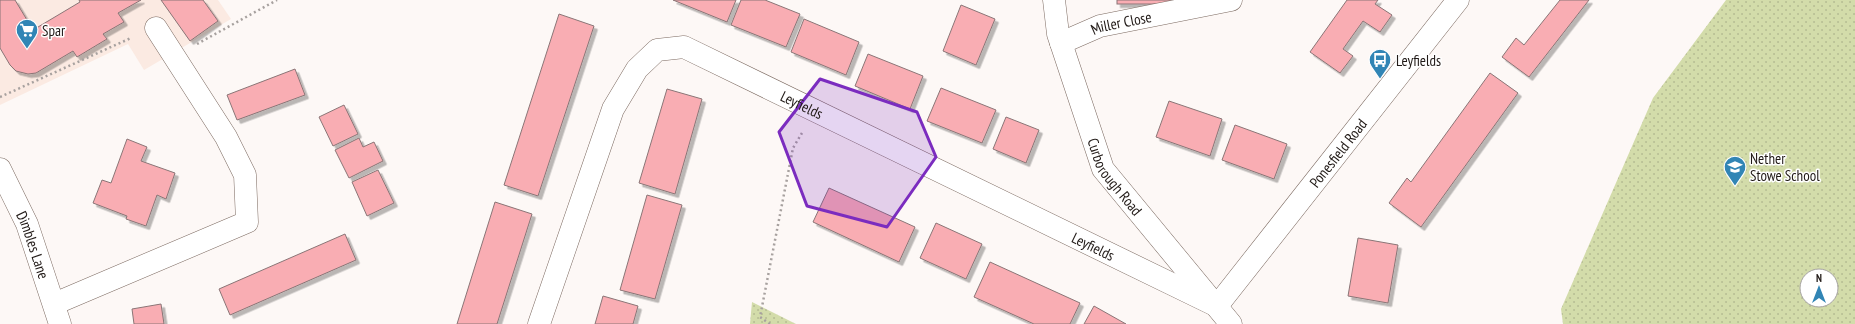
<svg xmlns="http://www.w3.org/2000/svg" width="1855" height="324" font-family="'PT Sans Narrow',sans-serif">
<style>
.built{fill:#fbeae2}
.park{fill:url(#park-dots);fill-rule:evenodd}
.building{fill:#f9adb3;stroke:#8a7576;filter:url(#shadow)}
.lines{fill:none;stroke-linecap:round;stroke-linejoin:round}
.minor-casing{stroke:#7c6a61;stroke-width:23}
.path{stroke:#a7a19f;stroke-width:2.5;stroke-dasharray:2 3;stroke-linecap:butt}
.minor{stroke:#fff;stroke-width:22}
.marked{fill:#7b2cbf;fill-opacity:0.2;stroke:#7b2cbf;stroke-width:3;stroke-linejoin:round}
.labels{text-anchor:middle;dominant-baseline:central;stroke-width:3;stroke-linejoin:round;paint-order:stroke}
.street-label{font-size:15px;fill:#211a17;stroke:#fff}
.poi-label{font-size:15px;fill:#211a17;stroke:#fff;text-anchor:start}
</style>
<defs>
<pattern id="park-dots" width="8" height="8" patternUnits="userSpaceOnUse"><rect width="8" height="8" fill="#d3dcaa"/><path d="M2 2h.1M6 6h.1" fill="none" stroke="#b5bc92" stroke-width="1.8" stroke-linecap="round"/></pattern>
<filter id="shadow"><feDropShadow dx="3.5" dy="3.5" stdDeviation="0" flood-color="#0004"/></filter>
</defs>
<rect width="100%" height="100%" fill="#fdf8f6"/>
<polygon class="built" points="0,0 218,0 231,19 144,70 128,44 0,105"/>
<g class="park">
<path d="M1726 0H1855V324H1563L1561 309 1653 98ZM1807 276H1831V300H1807Z"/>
<polygon points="752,302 796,324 750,324"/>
</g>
<g class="building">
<polygon points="0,0 15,0 33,30 80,2 79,0 141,0 118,13 124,22 103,34 107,39 77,57 73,51 36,73 28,74 16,71 10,65 0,48"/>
<polygon points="161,0 203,0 218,21 190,41"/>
<polygon points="673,0 736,0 727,22"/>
<polygon points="741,0 765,0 800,14 786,47 731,25"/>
<rect x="1117" y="0" width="54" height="4"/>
<polygon points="1347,0 1378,0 1375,4 1392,15 1380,32 1363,21 1343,49 1353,56 1340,73 1310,52"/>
<polygon points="1560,0 1589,0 1529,77 1502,57 1516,38 1524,45"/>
<polygon points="961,5 995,19 976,65 943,51"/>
<polygon points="559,14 594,26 538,196 504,185"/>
<polygon points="804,19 859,42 846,75 791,52"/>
<polygon points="868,54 923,76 910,109 855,86"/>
<polygon points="295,69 305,95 237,120 227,95"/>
<polygon points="1490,73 1518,93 1421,227 1389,203 1407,178 1411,182"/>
<polygon points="941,88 996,110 982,143 927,121"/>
<polygon points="667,89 702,99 675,194 639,183"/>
<polygon points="1169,101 1222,119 1210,156 1156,137"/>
<polygon points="344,105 358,134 333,146 319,117"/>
<polygon points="1006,117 1039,130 1026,163 993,149"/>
<polygon points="1235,125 1287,144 1274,179 1222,160"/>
<polygon points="359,138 363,147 374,142 383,161 349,178 335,150"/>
<polygon points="127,139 147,147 141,161 175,173 166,199 157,195 146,226 126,219 127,216 93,203 102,180 111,183"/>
<polygon points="378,170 394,203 367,216 352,182"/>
<polygon points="829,188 915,227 899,262 813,222"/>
<polygon points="647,195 682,205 655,299 620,290"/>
<polygon points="495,202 532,214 497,324 457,324"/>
<polygon points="936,223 982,244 966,279 920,258"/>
<polygon points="345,234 356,260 230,315 219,289"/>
<polygon points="1358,238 1398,245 1388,303 1348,296"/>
<polygon points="990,262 1080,303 1070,324 1034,324 974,297"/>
<polygon points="603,296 638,306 633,324 595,324"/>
<polygon points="161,304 164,324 134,324 132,309"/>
<polygon points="1094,306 1126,324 1084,324"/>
</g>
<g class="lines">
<g class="minor-casing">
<g id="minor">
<path id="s1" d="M1054 0 1058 34 1103 169 1231 324"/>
<path id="s2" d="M1061 43 1100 26 1231 0"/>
<path id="s3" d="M0 169 27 224 60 324"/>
<polyline points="54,304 247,222 245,175 226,137 156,28"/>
<path id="s4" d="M1217 306 1458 0"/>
<path id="s5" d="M539 324 613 109 637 69 657 50 684 47 1217 306"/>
</g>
</g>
<g class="path">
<polyline points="197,44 277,0"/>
<polyline points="0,97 131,38"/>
<polyline points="770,324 760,317 793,148 802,133"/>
</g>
<use href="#minor" class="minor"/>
</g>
<path class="marked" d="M820 79 917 112 936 157 887 227 807 206 779 132Z"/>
<defs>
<g id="supermarket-pin" transform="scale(1.15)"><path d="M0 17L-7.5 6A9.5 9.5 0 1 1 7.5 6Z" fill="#3185b5" stroke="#fff"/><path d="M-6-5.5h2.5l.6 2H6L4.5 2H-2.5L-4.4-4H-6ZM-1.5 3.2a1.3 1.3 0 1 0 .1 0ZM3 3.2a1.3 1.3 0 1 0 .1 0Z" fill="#fff"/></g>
<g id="bus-pin" transform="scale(1.15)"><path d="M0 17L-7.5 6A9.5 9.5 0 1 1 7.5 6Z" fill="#3185b5" stroke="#fff"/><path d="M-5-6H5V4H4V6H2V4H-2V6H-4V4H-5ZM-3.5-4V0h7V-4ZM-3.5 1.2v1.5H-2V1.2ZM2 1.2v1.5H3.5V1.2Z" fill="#fff"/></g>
<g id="school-pin" transform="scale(1.15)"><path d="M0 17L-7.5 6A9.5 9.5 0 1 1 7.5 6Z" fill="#3185b5" stroke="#fff"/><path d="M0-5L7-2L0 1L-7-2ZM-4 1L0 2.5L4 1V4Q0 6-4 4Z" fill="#fff"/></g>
</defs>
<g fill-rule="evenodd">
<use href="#supermarket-pin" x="27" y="30"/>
<use href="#bus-pin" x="1380" y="60"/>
<use href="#school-pin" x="1735" y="167"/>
</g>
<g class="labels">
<g class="street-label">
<text stroke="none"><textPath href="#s2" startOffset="64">Miller Close</textPath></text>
<text stroke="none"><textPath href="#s5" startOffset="460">Leyfields</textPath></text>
<text stroke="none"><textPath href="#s4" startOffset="195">Ponesfield Road</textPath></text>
<text stroke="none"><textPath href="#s1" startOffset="189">Curborough Road</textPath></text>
<text stroke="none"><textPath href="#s3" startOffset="83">Dimbles Lane</textPath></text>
<text stroke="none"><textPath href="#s5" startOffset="784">Leyfields</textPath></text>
</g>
<g class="poi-label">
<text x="42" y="30">Spar</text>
<text x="1396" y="60">Leyfields</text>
<text x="1750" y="158">Nether<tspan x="1750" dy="17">Stowe School</tspan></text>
</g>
</g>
<g transform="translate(1819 288)"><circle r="19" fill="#ffffff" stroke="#a6a3a2"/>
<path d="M0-3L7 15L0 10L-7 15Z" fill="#3185b5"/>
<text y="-6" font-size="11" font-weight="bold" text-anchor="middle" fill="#211a17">N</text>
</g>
</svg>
